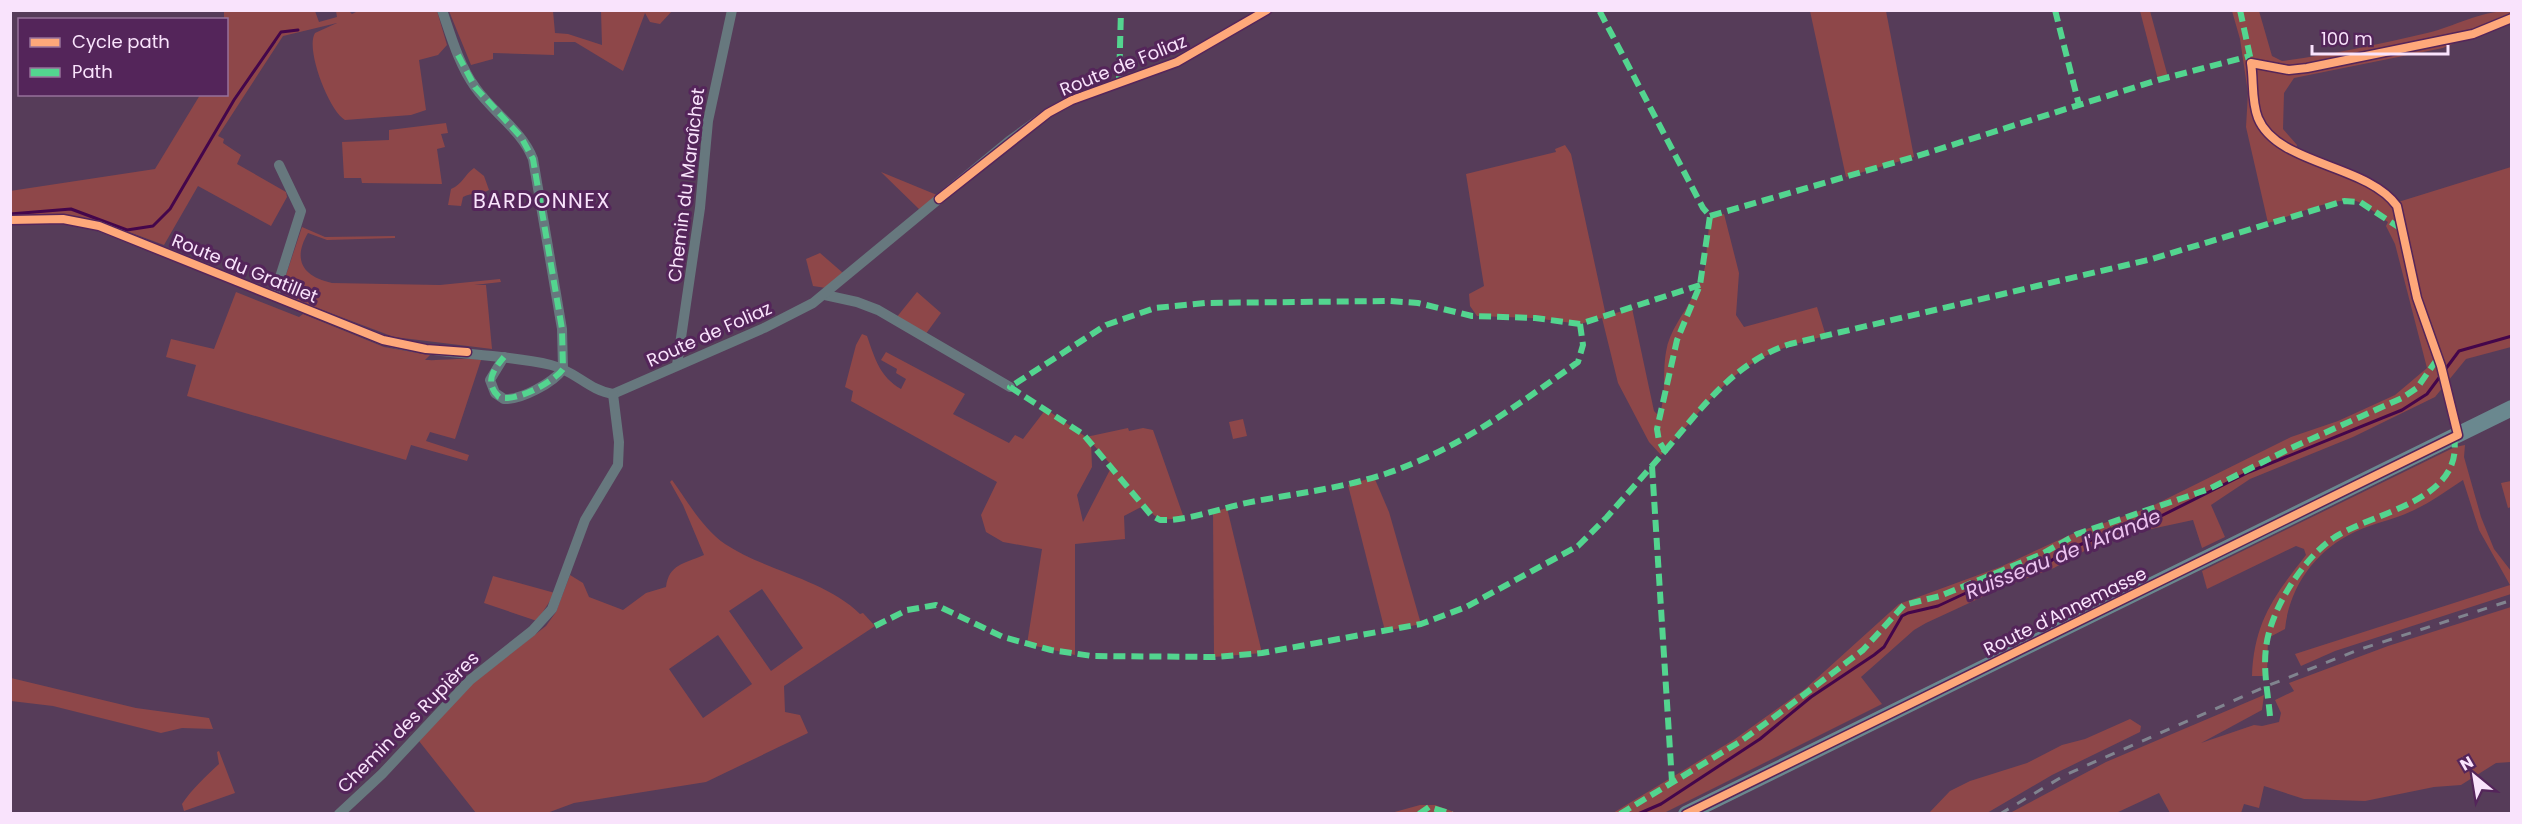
<svg xmlns="http://www.w3.org/2000/svg" width="2522" height="824" font-family="Poppins,sans-serif">
<style>
.green{fill:#8e4749;fill-rule:evenodd}
.lines{fill:none;stroke-linecap:round;stroke-linejoin:round}
.stream{stroke:#44064b;stroke-width:3}
.minor{stroke:#67787e;stroke-width:10}
.primary{stroke:#6a888f;stroke-width:16}
.rail{stroke:#80848f;stroke-width:3;stroke-dasharray:10 10;stroke-linecap:butt}
.quiet{stroke:#53d58f;stroke-width:6;stroke-dasharray:12 6;stroke-linecap:butt}
.cycleway-casing{stroke:#54255a;stroke-width:11}
.cycleway{stroke:#fea87a;stroke-width:8}
.labels{text-anchor:middle;dominant-baseline:central;stroke-width:6;stroke-linejoin:round;paint-order:stroke}
.street-label{font-size:18px;fill:#f9e3fc;stroke:#54255a}
.water-label{font-size:20px;font-style:italic;fill:#edc4f1;stroke:#54255a}
.quarter-label{font-size:21px;letter-spacing:1.5px;fill:#f9e3fc;stroke:#54255a}
</style>
<rect width="100%" height="100%" fill="#563c59"/>
<g class="green">
<path d="M360 10 437 11 447 45 438 55 419 60 426 110 411 115 345 120C329 111 305 49 315 33L337 23 283 36 218 136 224 139 223 143 241 155 237 164 286 192 287 197 271 226 198 186 164 245 102 222 11 215 10 191 155 169 200 95 226 94V20L224 19V11H315L319 22 337 17 336 11H349L352 14ZM275 41 276 42 235 100 233 99Z"/>
<polygon points="449,11 553,11 555,33 568,34 602,45 601,11 672,11 660,24 650,22 645,13 623,71 575,42 554,42 554,55 493,53 493,59 471,65"/>
<polygon points="1810,11 1886,11 1914,157 1846,177"/>
<polygon points="2140,11 2150,11 2168,77 2158,80"/>
<path d="M2232 11H2259L2272 56 2282 61C2330 55 2380 44 2427 33 2456 26 2482 10 2511 11V18L2443 48 2294 78 2284 93 2283 129 2297 145 2296 151 2369 182 2395 203 2511 167V347L2466 359 2435 397 2353 437 2250 479 2211 505 2225 537 2202 548 2193 520 2128 534 2095 545 2054 568 2006 586 1926 623 1914 630 1861 677 1882 704 1664 813H1613L1735 739 1805 689 1899 604 2000 567 2072 534 2148 508 2291 437 2338 421 2395 395 2427 368 2395 244 2386 226 2388 222C2378 216 2368 205 2356 201 2336 196 2289 217 2268 223L2246 127 2248 93 2240 39Z"/>
<polygon points="446,123 448,133 441,134 445,147 437,149 442,184 362,183 361,178 344,178 342,142 389,140 389,130"/>
<path d="M1565 145 1571 154 1606 316 1632 308 1654 411 1659 416C1667 395 1662 375 1666 352 1669 331 1684 314 1693 296H1696L1705 267 1710 216 1724 214 1739 273 1736 315 1744 327 1817 307 1826 336C1734 356 1721 390 1661 455L1649 442 1618 383 1602 318 1580 324 1534 318 1477 316 1470 306 1469 294 1484 286 1466 174 1556 152 1555 149Z"/>
<path d="M474 168 484 176 489 190C481 195 472 192 463 197L461 206 448 205 451 189C463 184 464 175 474 168Z"/>
<polygon points="881,172 937,195 920,210"/>
<path d="M302 227 325 237 395 236V238L327 240 308 233C292 260 303 277 332 283L440 285 500 279 501 282 474 285H486L492 349 394 337 285 296 282 287Z"/>
<polygon points="820,253 843,273 826,288 813,286 806,259"/>
<path d="M236 292 299 317 303 314 384 347 430 355 425 360C445 361 461 357 481 360L455 439 430 432 426 441 469 455 467 461 411 445 406 460 187 396 196 365 166 357 171 339 214 349Z"/>
<polygon points="917,292 941,313 925,335 896,318"/>
<path d="M862 334 867 336C875 359 880 377 901 389L906 379 896 373 897 369 881 360 886 352 965 394 953 414 1009 443 1015 435 1023 439 1046 409 1086 437 1128 428 1129 431 1143 428 1153 430 1184 518 1160 520 1143 506 1124 516 1125 539 1075 544V655L1027 644 1042 549 1003 542 986 532 981 515 997 482 851 401 853 391 845 387 856 345ZM1091 442 1112 466 1083 522 1077 495 1092 467Z"/>
<polygon points="1243,419 1247,436 1233,439 1229,422"/>
<path d="M2465 445 2464 457 2481 517 2494 549 2511 571V594L2335 651 2301 666 2295 654 2510 585 2479 530 2463 480C2446 491 2430 503 2412 511 2391 521 2367 524 2347 536 2312 555 2289 590 2285 629L2268 638 2267 676H2252C2254 622 2274 596 2306 555L2304 549 2296 546 2207 589 2202 571 2455 447Z"/>
<polygon points="1374,477 1389,512 1421,624 1385,631 1348,485"/>
<path d="M672 480C688 502 703 529 725 544 766 571 826 580 860 614L863 613 875 626 784 686 785 712 800 715 808 733 706 782 574 803 547 813H476L419 741 472 684 546 626 556 612 570 575 583 583 589 597 623 610 646 593 666 587C669 564 684 564 704 555L683 505 670 482ZM762 589 803 648 771 671 729 611ZM718 635 752 684 703 718 669 669Z"/>
<polygon points="2511,481 2511,507 2508,508 2501,483"/>
<polygon points="1227,508 1262,653 1214,657 1213,512"/>
<polygon points="493,576 555,593 537,621 484,603"/>
<polygon points="2511,607 2511,762 2496,763 2461,785 2434,787 2365,801 2304,799 2264,786 2259,808 2244,804 2241,813 2170,813 2159,793 2116,813 2010,813 2106,762 2264,695 2262,710 2201,743 2254,725 2262,726 2279,722 2281,713 2275,700 2294,691 2289,683 2388,646"/>
<polygon points="11,678 136,708 209,718 213,729 182,728 161,733 53,706 11,701"/>
<polygon points="2130,719 2141,726 2140,732 2052,775 1987,813 1929,813 1950,791 1970,781 2027,763 2062,745 2085,739"/>
<path d="M219 751 235 793 184 811 182 804C192 789 206 776 219 764L217 752Z"/>
<polygon points="1420,805 1435,805 1457,813 1391,813"/>
</g>
<g class="lines">
<g class="stream">
<polyline points="10,214 71,209 127,230 153,226 170,209 234,100 281,32 298,30"/>
<polyline points="1638,814 1661,804 1760,739 1811,697 1874,655 1884,647 1902,616 1908,613 1938,606 2011,572 2045,565 2065,551 2101,536 2149,522 2249,472 2402,410 2427,394 2459,351 2512,336"/>
</g>
<g class="minor">
<path d="M442 10C451 36 459 65 475 87 493 113 521 129 533 159L562 329 563 369"/>
<path d="M10 220 63 219 99 226 383 340C437 356 496 352 551 365 574 370 590 391 613 394"/>
<polyline points="825,295 857,302 878,310 1010,387"/>
<polyline points="274,296 301,211 279,165"/>
<path d="M504 357 490 380 495 393 504 399C521 400 553 383 563 369"/>
<polyline points="677,365 700,208 708,121 732,10"/>
<polyline points="613,394 764,328 813,303 1009,141 1048,113 1072,100 1177,62 1267,10"/>
<polyline points="339,814 382,774 470,680 532,631 552,609 585,520 618,465 619,442 613,394"/>
</g>
<polyline class="primary" points="1686,814 2512,408"/>
<polyline class="rail" points="2000,814 2065,775 2267,686 2358,650 2512,600"/>
<g class="quiet">
<polyline points="2055,10 2079,105"/>
<polyline points="2240,10 2251,61"/>
<path d="M458 55 475 87 521 137 533 159 562 329 563 369C554 382 515 403 499 397 484 383 493 370 504 357"/>
<polyline points="1119,84 1121,10"/>
<polyline points="1710,216 1914,157 2158,80 2250,56"/>
<path d="M1580 324 1583 345 1578 362C1518 405 1455 451 1385 474 1342 488 1300 493 1256 501 1228 506 1200 517 1171 520H1160L1151 515 1083 434 1010 387 1106 325 1155 308 1205 303 1389 301 1418 303 1472 316 1535 318 1580 324 1700 285"/>
<path d="M1665 451C1701 409 1734 362 1790 344L2152 259 2344 201 2360 202 2400 228"/>
<polyline points="1652,466 1672,782"/>
<polyline points="875,626 907,610 936,605 1003,637 1051,650 1092,656 1214,657 1262,653 1421,624 1466,607 1578,546 1607,517 1665,451 1659,441 1657,429 1677,340 1700,285 1710,216 1703,208 1599,10"/>
<path d="M2270 716C2268 694 2263 670 2266 648 2270 610 2303 558 2335 537 2376 511 2464 501 2454 437"/>
<polyline points="1419,814 1429,807 1452,814"/>
<polyline points="1620,814 1741,741 1777,715 1863,650 1904,605 1940,596 2042,554 2077,534 2209,489 2289,449 2402,398 2417,388 2438,358"/>
</g>
<g class="cycleway-casing">
<g id="cycleway">
<polyline points="939,199 1048,113 1072,100 1177,62 1267,10"/>
<polyline points="10,220 63,219 99,226 383,340 426,349 467,352"/>
<path d="M1686 814 2458 435 2441 366 2417 298 2397 206C2367 164 2277 165 2258 118 2251 100 2254 81 2251 63L2289 70 2307 68 2473 34 2512 18"/>
</g>
</g>
<use href="#cycleway" class="cycleway"/>
</g>
<g class="labels">
<g class="street-label">
<text transform="translate(1123 65) rotate(-22)">Route de Foliaz</text>
<text transform="translate(686 185) rotate(-83)">Chemin du Maraîchet</text>
<text transform="translate(245 268) rotate(22)">Route du Gratillet</text>
<text transform="translate(709 334) rotate(-24)">Route de Foliaz</text>
<text transform="translate(2065 611) rotate(-26)">Route d'Annemasse</text>
<text transform="translate(408 722) rotate(-45)">Chemin des Rupières</text>
</g>
<g class="water-label">
<text transform="translate(2063 554) rotate(-22)">Ruisseau de l'Arande</text>
</g>
<g class="quarter-label">
<text x="542" y="200">BARDONNEX</text>
</g>
</g>
<rect width="2522" height="824" fill="none" stroke="#f9e3fc" stroke-width="24"/>
<rect x="18" y="18" width="210" height="78" fill="#54255a" stroke="#96719b" stroke-width="1.5"/>
<rect x="30" y="38" width="30" height="9" fill="#fea87a" stroke="#96719b" stroke-width="1.5"/>
<text x="72" y="48" font-size="18" fill="#f9e3fc">Cycle path</text>
<rect x="30" y="68" width="30" height="9" fill="#53d58f" stroke="#96719b" stroke-width="1.5"/>
<text x="72" y="78" font-size="18" fill="#f9e3fc">Path</text>
<g transform="translate(2474 776) rotate(330)" stroke="#54255a" stroke-width="4.5" paint-order="stroke">
<path d="M0-4.5L10 22L0 15L-10 22Z" fill="#f9e3fc"/>
<text y="-9" font-size="16" font-weight="bold" text-anchor="middle" fill="#f9e3fc">N</text>
</g>
<path d="M2312 45v9h136v-9" fill="none" stroke="#f9e3fc" stroke-width="3"/>
<text x="2321" y="45" font-size="18" fill="#f9e3fc" stroke="#54255a" stroke-width="4.5" paint-order="stroke">100 m</text>
</svg>
